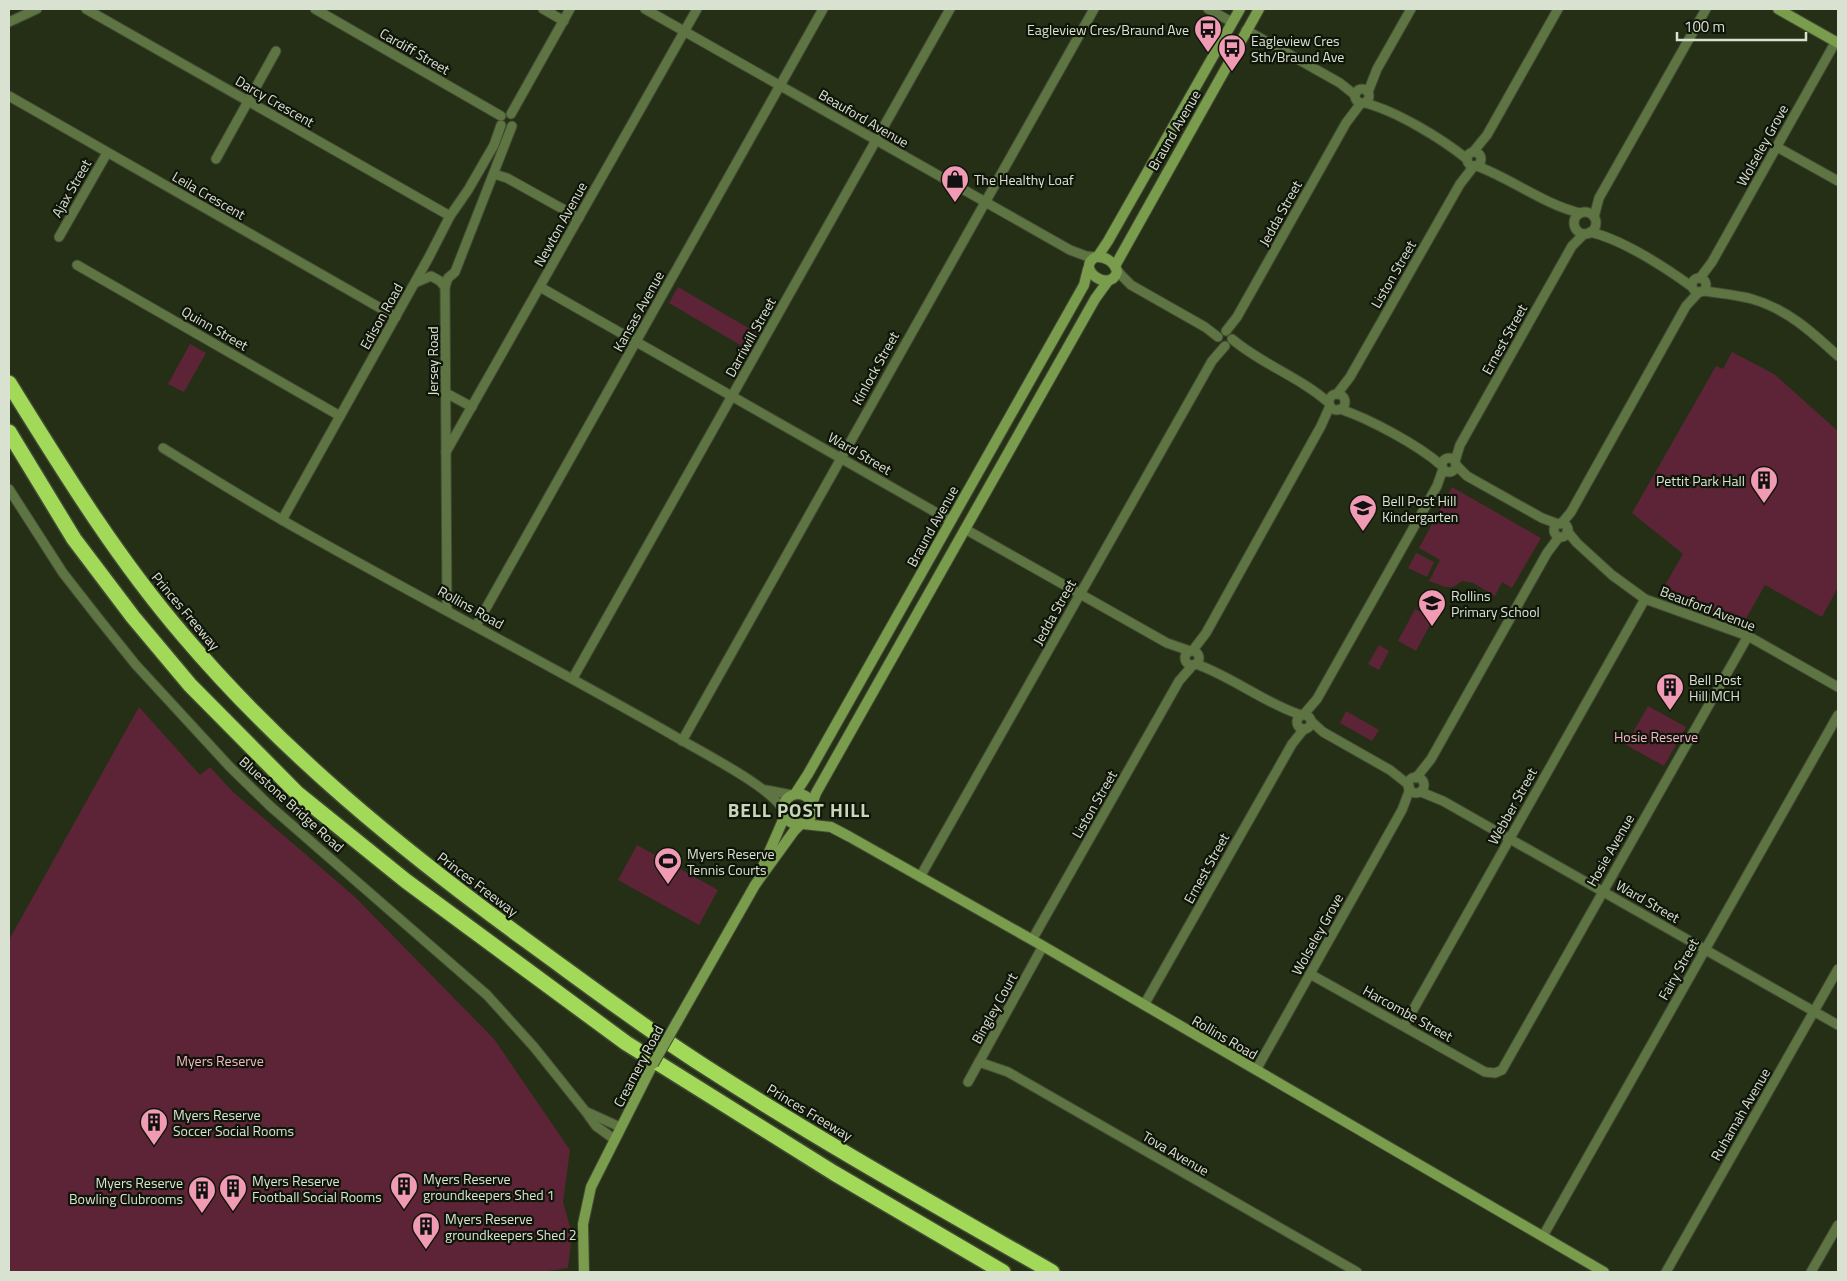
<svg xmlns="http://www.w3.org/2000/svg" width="1847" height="1281" font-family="'Titillium Web',sans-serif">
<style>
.green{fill:#5d2437}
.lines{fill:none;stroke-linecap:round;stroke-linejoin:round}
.street-casing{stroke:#414b34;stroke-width:11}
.secondary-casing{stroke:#414b34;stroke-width:12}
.highway-casing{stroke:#414b34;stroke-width:18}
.street{stroke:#5e7443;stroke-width:9}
.secondary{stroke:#7a9d4d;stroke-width:10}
.highway{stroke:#a3d958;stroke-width:15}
.secondary-bridge-casing{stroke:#414b34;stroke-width:12;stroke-linecap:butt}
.secondary-bridge{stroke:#7a9d4d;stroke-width:10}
.labels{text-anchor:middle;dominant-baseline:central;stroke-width:4.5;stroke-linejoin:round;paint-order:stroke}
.poi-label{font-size:14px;fill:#d9e1d1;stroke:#10150a;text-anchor:start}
.street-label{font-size:14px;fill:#d9e1d1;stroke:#10150a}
.park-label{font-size:14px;fill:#f8b3c6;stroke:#10150a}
.district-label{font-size:19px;font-weight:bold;letter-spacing:1px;fill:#c8d7b9;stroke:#10150a}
</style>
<rect width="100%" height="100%" fill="#242f16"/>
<g class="green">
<polygon points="678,287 757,333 747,349 669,303"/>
<polygon points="190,344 206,353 184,392 168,384"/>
<polygon points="1732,352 1774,374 1838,431 1838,587 1822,617 1765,585 1744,622 1676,603 1660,594 1683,554 1632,513 1716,366 1723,369"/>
<polygon points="1452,487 1541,538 1512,588 1502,582 1495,596 1473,583 1462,581 1453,587 1445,587 1429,581 1440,560 1419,548"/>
<polygon points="1416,553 1434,562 1427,577 1408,568"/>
<polygon points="1415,609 1433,619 1416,651 1398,641"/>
<polygon points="1379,645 1389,651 1379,670 1368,664"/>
<polygon points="1648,706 1686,727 1664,766 1626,745"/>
<polygon points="139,707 200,775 210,767 233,792 355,897 494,1039 570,1150 563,1202 572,1234 568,1268 541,1272 9,1272 9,940"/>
<polygon points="1346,711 1379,730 1372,741 1340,723"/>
<polygon points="637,845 718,890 699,925 618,880"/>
</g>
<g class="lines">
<g class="street-casing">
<g id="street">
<polyline points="86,9 450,216"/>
<polyline points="315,9 501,116"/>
<polyline points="543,9 564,21"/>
<polyline points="645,9 1070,250 1086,256 1096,257"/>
<polyline points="1208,9 1232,22"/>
<polyline points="9,22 37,9"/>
<polyline points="1246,30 1340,83 1355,95"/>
<circle cx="1362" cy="96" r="7"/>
<polyline points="1368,92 1377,69 1411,9"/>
<polyline points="9,96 396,317"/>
<path d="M1365 103C1396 111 1441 138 1467 159"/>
<polyline points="511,114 570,9"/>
<polyline points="1777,147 1838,181"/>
<circle cx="1474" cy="159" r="7"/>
<polyline points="1473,152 1487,135 1558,9"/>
<polyline points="216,159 276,51"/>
<path d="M1477 166C1512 179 1543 204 1580 213"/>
<polyline points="494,174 507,178 579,218"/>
<circle cx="1585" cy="223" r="11"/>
<polyline points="1594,217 1599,198 1706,9"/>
<path d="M1590 232C1624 240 1663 266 1691 286"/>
<polyline points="59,237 107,153"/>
<polyline points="77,265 340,416"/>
<polyline points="1116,268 1121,275 1131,285 1205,327 1218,337"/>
<circle cx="1699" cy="285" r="7"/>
<polyline points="1700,278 1712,262 1836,41"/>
<polyline points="415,283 431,276 440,281 445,287"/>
<polyline points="540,287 951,521"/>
<path d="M1703 291C1719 293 1736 295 1752 299 1787 309 1812 332 1838 356"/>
<polyline points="1226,331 1237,317 1346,123 1361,103"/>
<path d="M1232 339C1261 364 1300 377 1329 403"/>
<polyline points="446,393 472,407"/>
<polyline points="1337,394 1350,377 1460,184 1474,166"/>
<circle cx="1337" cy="402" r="8"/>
<path d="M1340 409C1370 419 1418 445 1441 465"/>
<path d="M163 448C202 472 242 497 282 520 410 593 541 660 669 733 694 748 772 787 783 810"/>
<polyline points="446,452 697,9"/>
<circle cx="1449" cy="465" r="7"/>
<polyline points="1455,461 1460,445 1572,246 1584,234"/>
<polyline points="1456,465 1467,476 1542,518 1558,524"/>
<polyline points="9,489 63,573 99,619 136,665 230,767 270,806 487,995 534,1047 586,1112 596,1126 614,1139"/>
<polyline points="282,520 429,257 450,216 468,190 494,145 501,125"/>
<circle cx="1561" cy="530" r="7"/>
<polyline points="1561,524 1571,512 1686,306 1699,292"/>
<polyline points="965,529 1167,643 1190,651"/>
<polyline points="1567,531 1577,543 1612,575 1645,599 1748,636 1838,687"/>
<polyline points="447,610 445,287 448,278 455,272 512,126"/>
<polyline points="476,626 823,9"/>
<polyline points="1193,650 1206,633 1321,426 1330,406"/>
<circle cx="1192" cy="658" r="7"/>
<path d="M1196 664C1233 677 1264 703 1301 715"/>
<polyline points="573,678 950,9"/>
<polyline points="1304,714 1317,699 1437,486 1443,469"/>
<circle cx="1304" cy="722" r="7"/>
<polyline points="1312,722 1323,732 1390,770 1409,785"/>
<polyline points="682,741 1094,9"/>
<circle cx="1416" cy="785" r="8"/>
<polyline points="1416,778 1431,759 1547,553 1559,537"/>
<polyline points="766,790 792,795"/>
<polyline points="1421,792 1443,801 1838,1025"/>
<polyline points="920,877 1212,361 1225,346"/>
<polyline points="1032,940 1179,681 1193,665"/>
<polyline points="1310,974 1485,1072 1495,1073 1502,1070 1748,636"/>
<polyline points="1144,1005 1292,744 1304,729"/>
<polyline points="1404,1026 1645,599"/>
<polyline points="979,1062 1008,1072 1357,1272"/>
<polyline points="1256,1070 1402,810 1410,789"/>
<polyline points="968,1082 1043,946"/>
<polyline points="587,1112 620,1127"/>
<polyline points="1543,1236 1838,715"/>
<polyline points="1666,1272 1838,969"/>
<polyline points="1811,1272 1838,1225"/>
</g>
</g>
<g class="secondary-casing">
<g id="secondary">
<polyline points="1778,9 1838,43"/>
<polyline points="1098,256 1108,241 1240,9"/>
<path d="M1096 257C1105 256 1115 262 1117 272 1110 294 1074 268 1096 257Z"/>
<polyline points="1115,266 1259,9"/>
<polyline points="795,794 808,774 1084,285 1088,269"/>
<circle cx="798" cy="809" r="15"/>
<polyline points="812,804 816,793 1095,299 1108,281"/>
<polyline points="803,824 831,827 850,837 1043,946 1604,1272"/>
<polyline points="763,866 783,820 784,813"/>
<polyline points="677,1022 755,885 794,831 801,824"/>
<polyline points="584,1272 583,1224 591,1187 653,1064"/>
</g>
</g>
<g class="highway-casing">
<g id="highway">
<path d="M9 383C63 470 116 557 183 635 283 753 402 850 527 941 585 983 643 1027 704 1066 817 1139 935 1205 1052 1272"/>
<polyline points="9,432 74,539 133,617 190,685 297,793 406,881 626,1043 834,1173 1003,1272"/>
</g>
</g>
<use href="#street" class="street"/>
<use href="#secondary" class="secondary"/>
<use href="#highway" class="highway"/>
<g class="secondary-bridge-casing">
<polyline id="secondary-bridge" points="653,1064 677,1022"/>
</g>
<use href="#secondary-bridge" class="secondary-bridge"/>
</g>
<defs>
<g id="bus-pin" transform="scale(1.4375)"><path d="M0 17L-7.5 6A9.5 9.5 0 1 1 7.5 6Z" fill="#f19ab3" stroke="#10150a"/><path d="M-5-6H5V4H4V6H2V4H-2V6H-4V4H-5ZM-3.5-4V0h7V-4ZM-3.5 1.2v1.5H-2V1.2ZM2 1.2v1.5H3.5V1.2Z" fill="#111"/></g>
<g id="shop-pin" transform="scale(1.4375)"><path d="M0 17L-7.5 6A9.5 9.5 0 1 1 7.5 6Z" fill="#f19ab3" stroke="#10150a"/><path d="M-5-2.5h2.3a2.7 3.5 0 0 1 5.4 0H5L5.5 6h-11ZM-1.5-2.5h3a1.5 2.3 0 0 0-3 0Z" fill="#111"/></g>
<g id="building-pin" transform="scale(1.4375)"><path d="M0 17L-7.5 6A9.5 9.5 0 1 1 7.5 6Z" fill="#f19ab3" stroke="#10150a"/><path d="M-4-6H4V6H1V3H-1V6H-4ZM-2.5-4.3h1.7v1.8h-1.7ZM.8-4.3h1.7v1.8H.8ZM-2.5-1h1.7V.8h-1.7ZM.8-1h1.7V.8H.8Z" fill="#111"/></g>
<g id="school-pin" transform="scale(1.4375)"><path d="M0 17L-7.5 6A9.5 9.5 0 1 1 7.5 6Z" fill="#f19ab3" stroke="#10150a"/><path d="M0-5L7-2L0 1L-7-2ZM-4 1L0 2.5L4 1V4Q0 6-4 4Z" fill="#111"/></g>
<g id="stadium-pin" transform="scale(1.4375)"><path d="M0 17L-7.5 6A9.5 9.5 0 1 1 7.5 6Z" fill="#f19ab3" stroke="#10150a"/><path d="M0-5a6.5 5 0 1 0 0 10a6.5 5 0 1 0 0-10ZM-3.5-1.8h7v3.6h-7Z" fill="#111"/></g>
</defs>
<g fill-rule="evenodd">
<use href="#bus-pin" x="1208" y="29"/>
<use href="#bus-pin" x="1232" y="48"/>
<use href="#shop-pin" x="955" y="179"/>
<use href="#building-pin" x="1764" y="480"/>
<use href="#school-pin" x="1363" y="508"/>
<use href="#school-pin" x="1432" y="603"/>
<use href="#building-pin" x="1670" y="687"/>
<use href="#stadium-pin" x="668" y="861"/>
<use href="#building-pin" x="154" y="1122"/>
<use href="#building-pin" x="404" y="1186"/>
<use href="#building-pin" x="233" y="1188"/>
<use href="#building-pin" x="202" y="1190"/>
<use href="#building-pin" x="426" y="1226"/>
</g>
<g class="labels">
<g class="poi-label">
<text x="1189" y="29" text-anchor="end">Eagleview Cres/Braund Ave</text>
<text x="1251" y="40">Eagleview Cres<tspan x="1251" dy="16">Sth/Braund Ave</tspan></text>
<text x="974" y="179">The Healthy Loaf</text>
<text x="1745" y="480" text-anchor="end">Pettit Park Hall</text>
<text x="1382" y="500">Bell Post Hill<tspan x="1382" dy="16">Kindergarten</tspan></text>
<text x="1451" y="595">Rollins<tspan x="1451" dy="16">Primary School</tspan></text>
<text x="1689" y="679">Bell Post<tspan x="1689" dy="16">Hill MCH</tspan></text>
<text x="687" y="853">Myers Reserve<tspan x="687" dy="16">Tennis Courts</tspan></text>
<text x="173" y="1114">Myers Reserve<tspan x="173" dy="16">Soccer Social Rooms</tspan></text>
<text x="423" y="1178">Myers Reserve<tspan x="423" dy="16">groundkeepers Shed 1</tspan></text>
<text x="252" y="1180">Myers Reserve<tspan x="252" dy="16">Football Social Rooms</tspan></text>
<text x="183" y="1182" text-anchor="end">Myers Reserve<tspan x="183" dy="16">Bowling Clubrooms</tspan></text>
<text x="445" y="1218">Myers Reserve<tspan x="445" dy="16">groundkeepers Shed 2</tspan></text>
</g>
<g class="street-label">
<text transform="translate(415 51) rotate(30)">Cardiff Street</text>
<text transform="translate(275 101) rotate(30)">Darcy Crescent</text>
<text transform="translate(864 118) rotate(30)">Beauford Avenue</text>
<text transform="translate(1174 130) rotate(-60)">Braund Avenue</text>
<text transform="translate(1762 145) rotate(-61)">Wolseley Grove</text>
<text transform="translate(71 188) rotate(-60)">Ajax Street</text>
<text transform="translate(209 195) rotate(30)">Leila Crescent</text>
<text transform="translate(1280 213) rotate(-61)">Jedda Street</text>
<text transform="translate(560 224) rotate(-61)">Newton Avenue</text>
<text transform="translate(1393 274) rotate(-60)">Liston Street</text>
<text transform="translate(638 311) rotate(-61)">Kansas Avenue</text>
<text transform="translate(381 316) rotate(-61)">Edison Road</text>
<text transform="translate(215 328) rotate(30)">Quinn Street</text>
<text transform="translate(750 337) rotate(-61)">Darriwill Street</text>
<text transform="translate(1504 339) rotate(-61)">Ernest Street</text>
<text transform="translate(432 361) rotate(-90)">Jersey Road</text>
<text transform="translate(875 368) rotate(-61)">Kinlock Street</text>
<text transform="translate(860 453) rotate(30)">Ward Street</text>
<text transform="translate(932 526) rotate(-61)">Braund Avenue</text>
<text transform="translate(471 607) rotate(29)">Rollins Road</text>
<text transform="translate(1708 608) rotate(21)">Beauford Avenue</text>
<text transform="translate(186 611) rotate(50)">Princes Freeway</text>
<text transform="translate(1054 612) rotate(-61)">Jedda Street</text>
<text transform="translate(292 804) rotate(42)">Bluestone Bridge Road</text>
<text transform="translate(1094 804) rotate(-60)">Liston Street</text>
<text transform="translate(1512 806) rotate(-61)">Webber Street</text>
<text transform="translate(1610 850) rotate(-60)">Hosie Avenue</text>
<text transform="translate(1206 868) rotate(-61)">Ernest Street</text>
<text transform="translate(478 884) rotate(37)">Princes Freeway</text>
<text transform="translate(1648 901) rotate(30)">Ward Street</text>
<text transform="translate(1317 934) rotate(-61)">Wolseley Grove</text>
<text transform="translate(1678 969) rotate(-61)">Fairy Street</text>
<text transform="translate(994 1008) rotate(-61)">Bingley Court</text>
<text transform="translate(1408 1013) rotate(29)">Harcombe Street</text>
<text transform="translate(1225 1037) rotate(30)">Rollins Road</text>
<text transform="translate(638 1066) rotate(-62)">Creamery Road</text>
<text transform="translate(810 1112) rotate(31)">Princes Freeway</text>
<text transform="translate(1740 1114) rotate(-60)">Ruhamah Avenue</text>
<text transform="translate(1176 1153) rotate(30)">Tova Avenue</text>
</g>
<g class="park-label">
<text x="1656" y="736">Hosie Reserve</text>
<text x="220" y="1060">Myers Reserve</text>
</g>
<g class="district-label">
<text x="799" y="809">BELL POST HILL</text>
</g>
</g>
<rect width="1847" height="1281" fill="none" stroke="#d9e1d1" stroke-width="20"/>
<path d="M1677 32v8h129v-8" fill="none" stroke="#d9e1d1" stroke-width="2.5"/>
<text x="1684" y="32" font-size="15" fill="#d9e1d1" stroke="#10150a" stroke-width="4" paint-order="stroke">100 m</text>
</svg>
